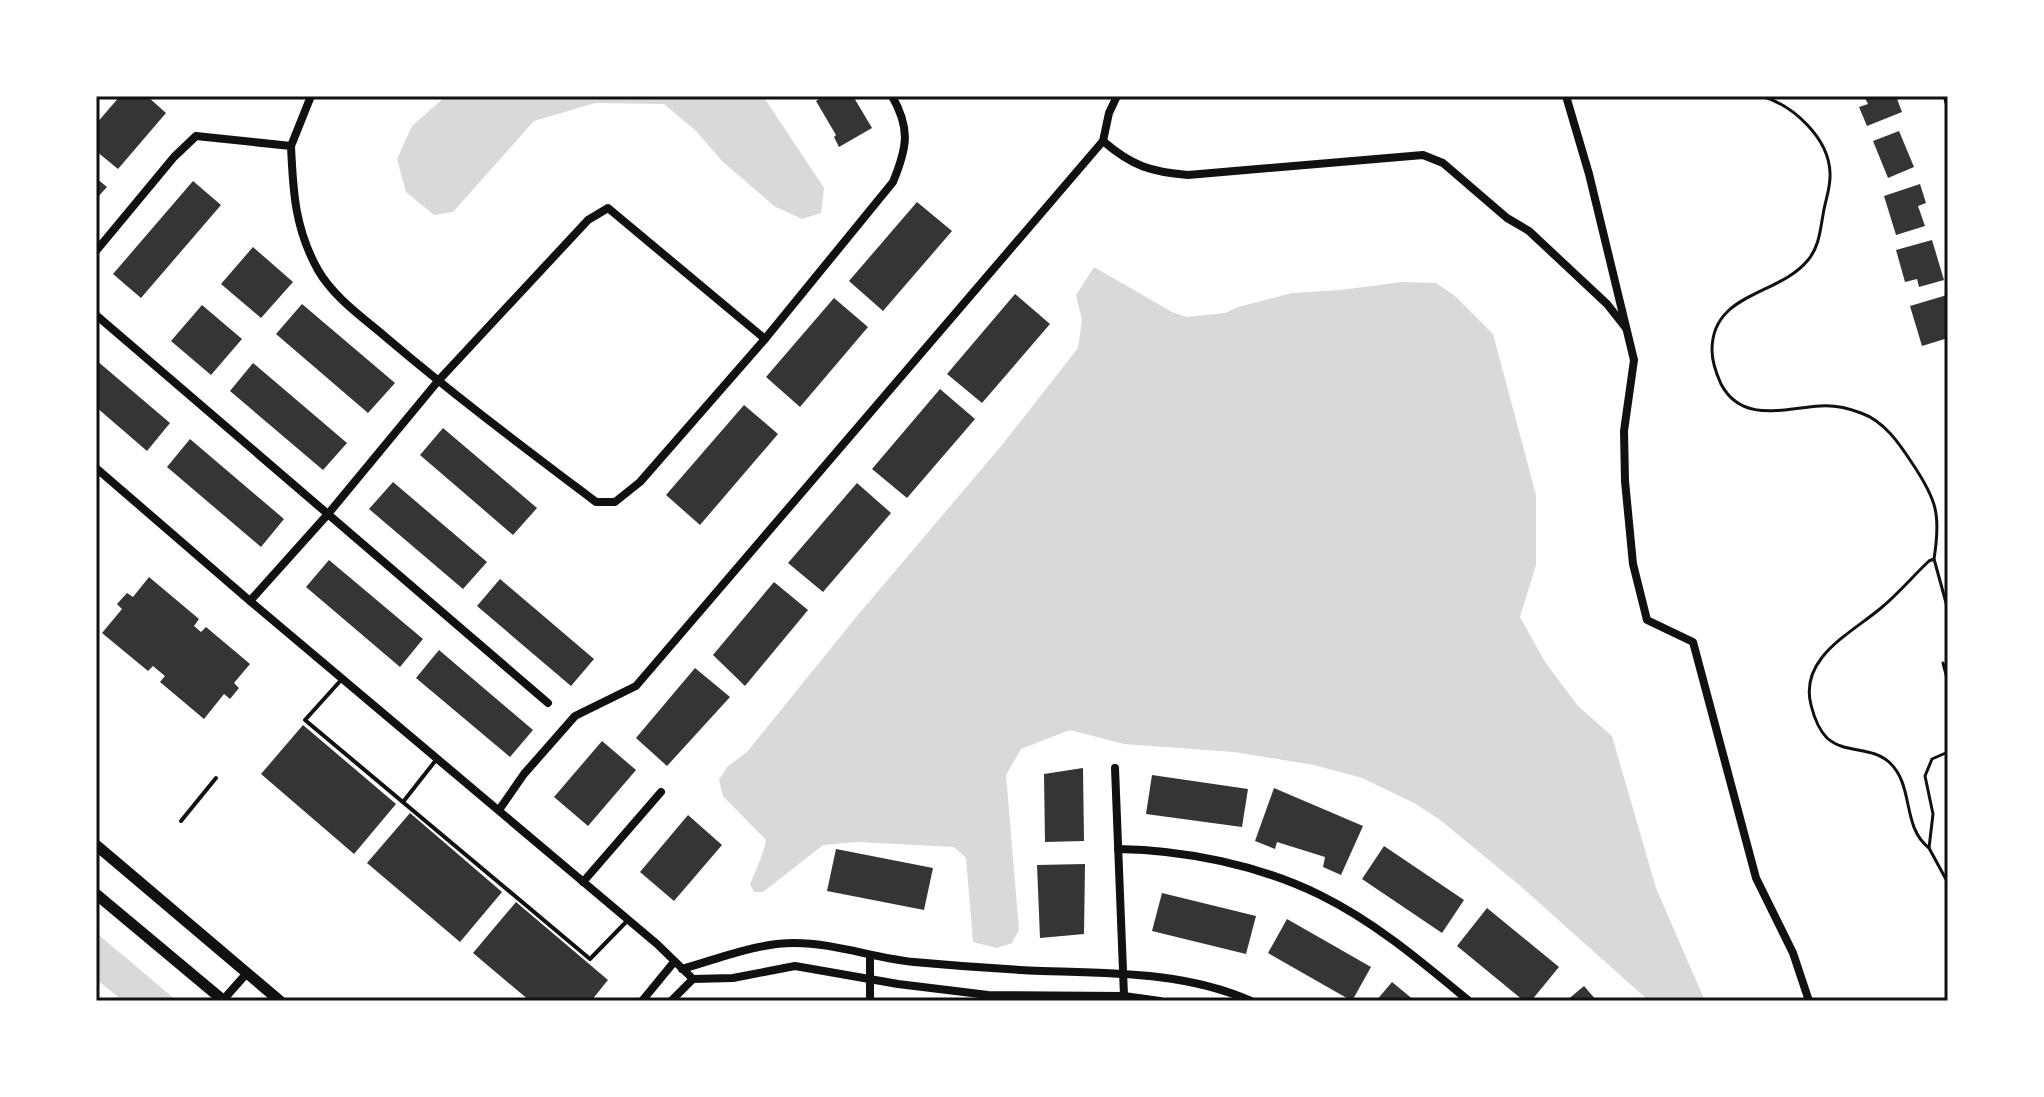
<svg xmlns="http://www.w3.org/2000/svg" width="2044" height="1097" font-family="'PT Sans Narrow',sans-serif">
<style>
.water{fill:#d9d9d9}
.building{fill:#353535}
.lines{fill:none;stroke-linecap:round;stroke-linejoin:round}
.path{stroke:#111;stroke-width:3}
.service{stroke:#111;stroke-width:4}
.minor{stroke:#111;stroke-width:8}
.secondary{stroke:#111;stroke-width:11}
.neatline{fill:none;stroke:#111;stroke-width:3}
</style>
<rect width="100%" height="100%" fill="#fff"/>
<g class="water">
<polygon points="446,96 763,96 824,188 821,213 802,219 774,206 722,161 696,131 664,104 595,103 534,121 453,212 434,215 406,192 397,159 412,126"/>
<path d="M1094 267 1172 312 1187 317 1225 313 1238 307 1292 293 1340 290 1402 282 1436 283 1455 296 1493 334 1536 495V565L1520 617 1545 662 1578 706 1612 736 1656 888 1705 1001H1649L1518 884 1439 819 1414 803 1362 778 1314 765 1234 752 1124 744 1070 730 1021 749 1006 775 1019 930 1012 943 997 948 973 942 966 858 954 847 858 842 823 845 763 892H754L750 884C756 869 763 857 766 840L723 796 719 780 727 767 747 752 857 616 1002 445 1078 348 1082 320 1076 295Z"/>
<polygon points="96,933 100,936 177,1001 123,1001 96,979"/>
</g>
<g class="building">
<polygon points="120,96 147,96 166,113 118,169 96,151 96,124"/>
<polygon points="824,96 853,96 872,128 839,147 834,137 836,135 816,101"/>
<polygon points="1864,96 1896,96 1902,112 1867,126 1859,107 1868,104"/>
<polygon points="1899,131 1914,167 1888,178 1873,141"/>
<polygon points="96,178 107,187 96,199"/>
<polygon points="193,181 221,205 141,298 113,274"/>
<polygon points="1920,184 1926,203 1918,206 1925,226 1896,235 1884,196"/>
<polygon points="917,202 952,231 883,311 849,281"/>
<polygon points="1932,240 1944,280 1919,287 1917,279 1905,282 1896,250"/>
<polygon points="253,247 293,282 261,318 221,284"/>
<polygon points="1015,294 1050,324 982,403 947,374"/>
<polygon points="1947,295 1948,338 1922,346 1910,306"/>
<polygon points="834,298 868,327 800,407 766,377"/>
<polygon points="302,304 395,383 368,413 276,334"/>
<polygon points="202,305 242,339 211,375 171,341"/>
<polygon points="96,360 170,423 147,451 96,407"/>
<polygon points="253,363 347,443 323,470 230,391"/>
<polygon points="940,389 975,419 907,498 872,469"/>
<polygon points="744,405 778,434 700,525 666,495"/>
<polygon points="443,428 537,508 513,535 420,455"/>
<polygon points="190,439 284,519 261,547 167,467"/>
<polygon points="393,482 487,562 463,589 369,509"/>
<polygon points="857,483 891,513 823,592 788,563"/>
<polygon points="329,560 423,639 400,667 306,587"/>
<polygon points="149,577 199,619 194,626 201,632 206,627 250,664 234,683 239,688 230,699 224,694 204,719 160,682 165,676 153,666 148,671 102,633 122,609 117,604 127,593 133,597"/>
<polygon points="500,579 594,659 571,686 477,606"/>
<polygon points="774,582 808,610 745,686 713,655"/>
<polygon points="439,650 533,730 510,757 416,678"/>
<polygon points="695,668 730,697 667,766 636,738"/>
<polygon points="303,725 396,804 354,854 261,774"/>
<polygon points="602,741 636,770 588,826 554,797"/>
<polygon points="1083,768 1084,841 1045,842 1044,774"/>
<polygon points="1152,775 1248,789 1242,827 1146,814"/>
<polygon points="1274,788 1363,826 1341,875 1323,867 1325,857 1277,842 1275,849 1255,841"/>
<polygon points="410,813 502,892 460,942 367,863"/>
<polygon points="688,815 722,845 674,901 640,872"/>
<polygon points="1384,846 1464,900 1442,933 1362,879"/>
<polygon points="836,849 933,868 924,910 827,891"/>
<polygon points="1085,864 1084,934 1040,938 1037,865"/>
<polygon points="1162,893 1256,916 1246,954 1152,931"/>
<polygon points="516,902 608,980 591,1001 530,1001 473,953"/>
<polygon points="1487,908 1559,967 1531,1001 1524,1001 1457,946"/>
<polygon points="1287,919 1371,967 1352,1001 1268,953"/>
<polygon points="1392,982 1415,1001 1376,1001"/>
<polygon points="1584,986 1597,1001 1566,1001"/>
</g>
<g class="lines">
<g class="path">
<polyline points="1675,96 1696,96"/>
<path d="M1761 96C1793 105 1829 138 1830 173 1831 187 1825 201 1823 215 1820 231 1819 247 1808 260 1779 296 1712 292 1712 350 1712 362 1716 373 1721 384 1742 424 1785 408 1820 406 1833 405 1848 408 1861 413 1884 421 1899 443 1912 463 1937 500 1941 515 1934 559"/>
<polyline points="1943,663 1948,682"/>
<polyline points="1948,752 1932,759 1925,776 1933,814 1929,848 1948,883"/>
<path d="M1929 848C1901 826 1915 786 1889 762 1871 746 1845 754 1827 738 1818 729 1814 717 1811 705 1799 658 1850 634 1881 608 1898 594 1913 576 1929 561L1934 559 1948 610"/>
</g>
<g class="service">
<polyline points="342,679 305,720 590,959 627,921"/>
<polyline points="403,802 436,760"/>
<polyline points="181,821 216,778"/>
</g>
<g class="minor">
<polyline points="1566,96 1589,174 1634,360 1624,431 1625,481 1633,564 1647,620 1693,642 1756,878 1793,953 1809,1001"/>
<polyline points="1947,96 1948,101"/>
<path d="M1103 141C1132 166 1151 172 1188 175L1423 155 1443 163 1507 218 1529 231 1607 304 1626 328"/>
<path d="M291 146C293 192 295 229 318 270 334 298 365 319 388 339 455 396 526 449 596 502H615L640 482 765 339 893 182C907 148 911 129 892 96"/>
<polyline points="96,251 174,157 196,136 291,146 311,96"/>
<polyline points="96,315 548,703"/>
<polyline points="96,468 250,601 657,944 693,979 733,978 795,966 898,984 988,995 1124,996 1160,1001"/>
<polyline points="250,601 328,514 438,381 588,220 608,208 765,339"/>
<polyline points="1115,768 1124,996"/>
<polyline points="499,810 524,774 575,716 636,686 1103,141 1109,113 1117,96"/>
<path d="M1118 849C1185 850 1259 865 1320 895 1375 922 1422 962 1469 1001"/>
<polyline points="583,882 661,792"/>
<polyline points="870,955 870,1001"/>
<path d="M682 969C718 959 756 943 794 943 835 943 874 958 914 962 957 966 999 969 1042 971 1111 973 1186 972 1251 1001"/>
<polyline points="223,1000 247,973"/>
<polyline points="642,1001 674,962"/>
<polyline points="671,1001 693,979"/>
</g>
<g class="secondary">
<polyline points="96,845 280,1001"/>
<polyline points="96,894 224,1001"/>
</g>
</g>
<rect width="2044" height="1097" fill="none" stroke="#ffffff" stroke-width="196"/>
<rect x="98" y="98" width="1848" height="901" class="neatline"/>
</svg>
